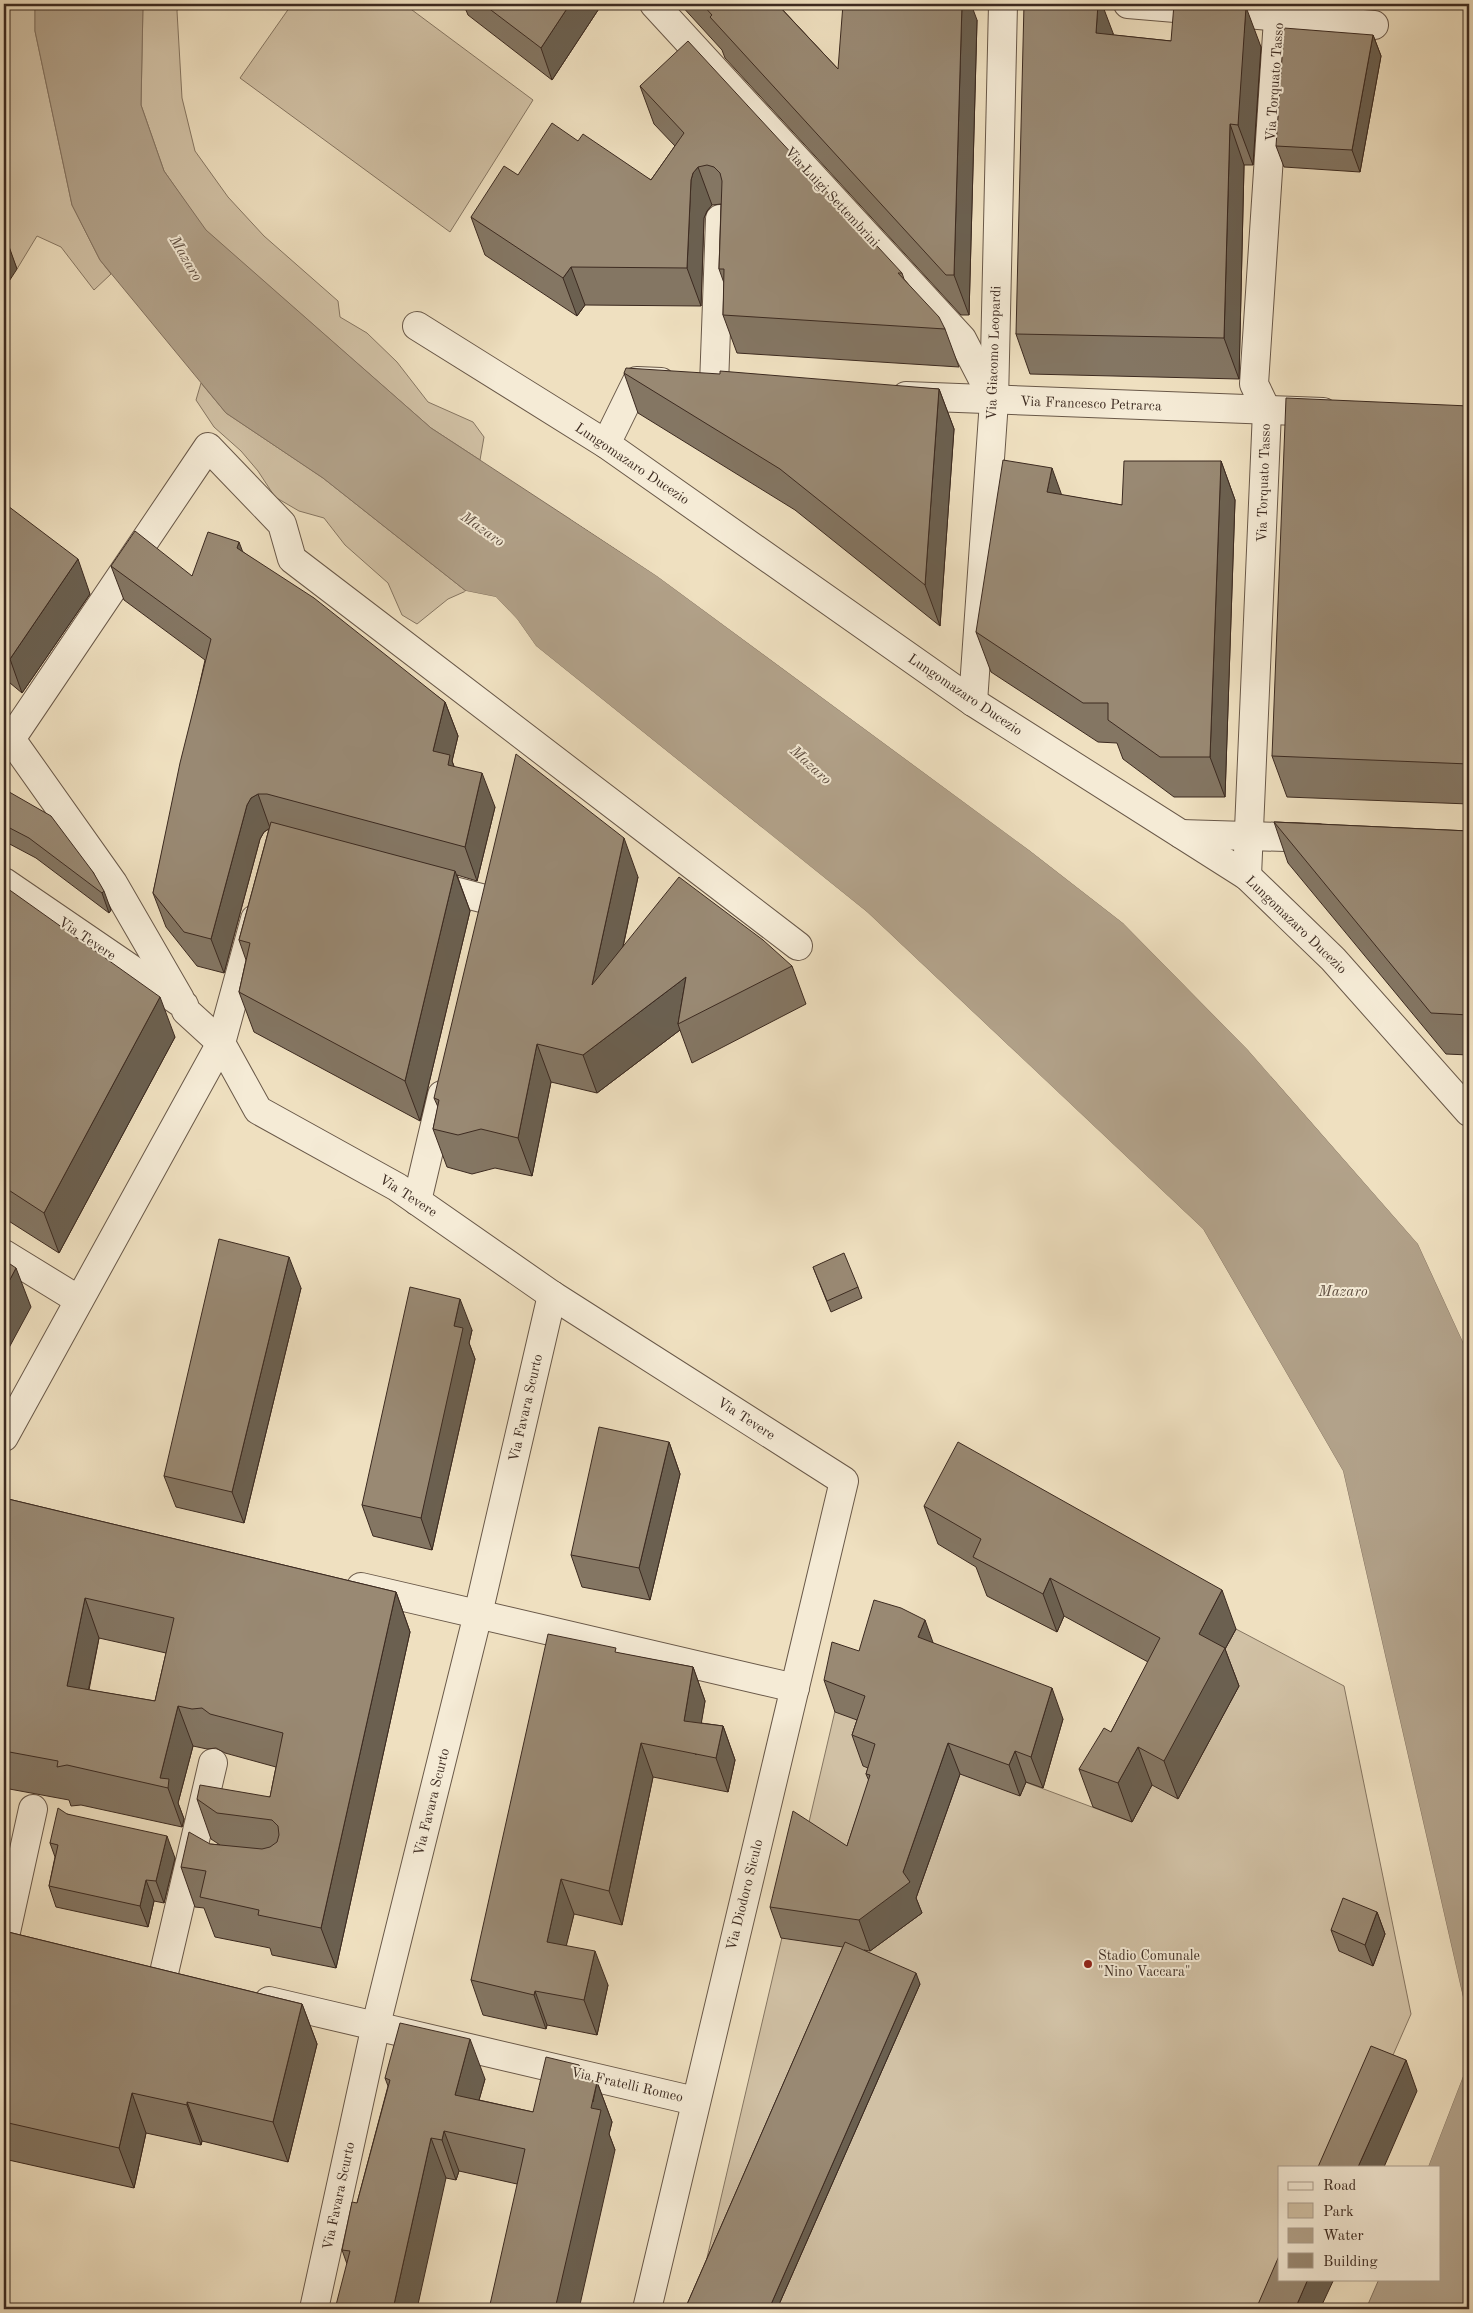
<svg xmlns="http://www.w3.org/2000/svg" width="1473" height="2313" font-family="'Old Standard TT',serif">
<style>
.green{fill:#d1c1a5;stroke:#867662}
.water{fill:#b2a28a;stroke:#837260}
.pier{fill:#efe0c0}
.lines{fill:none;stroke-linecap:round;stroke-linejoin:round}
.minor-casing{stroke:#695848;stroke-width:30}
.minor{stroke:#f5ebd6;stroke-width:28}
.wall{fill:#847663;stroke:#3c2a20;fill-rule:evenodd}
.shaded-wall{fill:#6b6050;stroke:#3c2a20}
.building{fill:#998973;stroke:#3c2a20;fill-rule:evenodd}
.poi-dot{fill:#8f2418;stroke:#f5ebd6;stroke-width:2}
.labels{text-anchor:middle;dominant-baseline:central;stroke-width:4;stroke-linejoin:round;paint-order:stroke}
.street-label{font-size:14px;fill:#3c2a20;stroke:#f5ebd6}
.poi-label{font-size:14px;fill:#3c2a20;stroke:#f5ebd6;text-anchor:start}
.water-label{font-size:15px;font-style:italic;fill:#5f4e40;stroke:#f5ebd6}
</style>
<rect width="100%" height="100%" fill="#efe0c0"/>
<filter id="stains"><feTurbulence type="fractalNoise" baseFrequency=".004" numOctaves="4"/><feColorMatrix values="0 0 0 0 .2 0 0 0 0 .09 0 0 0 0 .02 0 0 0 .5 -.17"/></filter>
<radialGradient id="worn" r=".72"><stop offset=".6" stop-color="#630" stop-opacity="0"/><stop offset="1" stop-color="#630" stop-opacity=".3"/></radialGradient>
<g class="green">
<polygon points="4,4 35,4 35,31 72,205 100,260 111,274 94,290 61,247 37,236 17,269 4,235"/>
<polygon points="143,4 179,4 177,11 182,98 195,151 228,197 264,236 338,301 340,317 367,333 397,362 428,402 473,422 484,437 480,460 431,428 205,230 164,171 141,105"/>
<polygon points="292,4 404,4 533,100 450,232 240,78"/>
<polygon points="201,383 226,413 323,478 466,591 448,599 417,624 402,615 388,583 345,545 324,518 299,511 275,497 258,471 241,451 214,427 196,400"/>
<polygon points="1236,1629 1344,1686 1411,2014 1344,2167 1279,2167 1281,2309 695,2309 835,1711 1132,1822"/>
</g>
<polygon class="water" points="35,4 143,4 141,105 164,171 206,230 431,428 657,576 1029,850 1123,923 1248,1050 1418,1244 1469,1355 1469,2309 1366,2309 1379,2279 1439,2279 1439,2167 1428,2167 1467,2066 1465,2006 1343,1471 1203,1229 867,912 536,646 517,619 496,597 466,591 323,478 226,413 100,260 72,205 35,31"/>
<g class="pier">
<polygon points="572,517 659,574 1030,848 1125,921 1250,1048 1420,1242 1469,1349 1469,1355 1418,1244 1248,1050 1123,923 1029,850 657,576 571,519"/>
<polygon points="466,591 496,597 517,619 536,646 867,912 1203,1229 1343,1471 1465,2006 1467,2066 1428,2167 1426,2167 1465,2066 1462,2006 1341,1472 1201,1230 865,914 534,648 515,621 495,600 464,592"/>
</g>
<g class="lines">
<g class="minor-casing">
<g id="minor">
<polyline points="654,4 962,339 992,397"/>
<polyline points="1128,4 1374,25"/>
<polyline points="417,326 606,444 973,702 1247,876 1333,959 1469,1112"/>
<polyline points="714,385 720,219"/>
<polyline points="906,396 1323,412"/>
<polyline points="606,444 637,381 661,382"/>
<polyline points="973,702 994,401 1003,4"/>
<polyline points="1181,834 1317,838"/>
<polyline points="1247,876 1267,411 1254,384 1279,4"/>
<polyline points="4,882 184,1005 186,1011 221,1043 258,1110 397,1187 552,1295 844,1481 647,2309"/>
<polyline points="427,884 489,900"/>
<polyline points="180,999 113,883 11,739 208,447 282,524 292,559 798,946"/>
<polyline points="417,1201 442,1095"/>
<polyline points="4,1254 79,1300"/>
<polyline points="4,1437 221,1043 255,919"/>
<polyline points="361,1587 795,1688"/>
<polyline points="4,1941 33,1809"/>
<polyline points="163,1977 213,1763"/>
<polyline points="269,2001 695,2101"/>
<polyline points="314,2309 376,2025 478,1614 552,1295"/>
</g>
</g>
<use href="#minor" class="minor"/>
</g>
<g class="wall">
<polygon points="457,4 602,4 552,80 468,15 466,10"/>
<polygon points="680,4 784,4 784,5 781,8 838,69 977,20 969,315 961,315 725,58 722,50"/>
<polygon points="1234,6 1261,47 1253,165 1244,165 1239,379 1030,374 1016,334 1113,33 1113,35 1171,41"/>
<polygon points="1373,35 1381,56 1360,172 1284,167 1276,146"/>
<polygon points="640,86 902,273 904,279 945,329 959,367 737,353 723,315 724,283 719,269 721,204 712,205 707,211 704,218 701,306 585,305 577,316 485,255 471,217 518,175 578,141 651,180 675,146 654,124"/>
<polygon points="624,373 939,389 954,429 940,626 795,510 638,413"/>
<polygon points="1469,406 1469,804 1287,797 1272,756"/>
<polygon points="1221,461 1235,500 1225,797 1174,797 1123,759 1117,743 1098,742 991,672 976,632 1061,495 1122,505"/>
<polygon points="4,503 90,594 22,693 4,678"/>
<polygon points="243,552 445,702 458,736 452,761 454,766 495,807 477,881 457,875 470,911 420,1121 254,1032 239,992 246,960 239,940 269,829 264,832 260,839 224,973 197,966 166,927 153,893 205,660 124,600 111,566 192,576"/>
<polygon points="4,789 93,872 111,910 109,913 36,858 4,841"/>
<polygon points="1274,822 1469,831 1469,1055 1446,1054 1288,863"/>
<polygon points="638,877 623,947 792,966 806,1004 692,1063 680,1030 597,1093 551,1082 532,1176 495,1168 472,1174 447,1167 433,1129 438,1107 434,1098"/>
<polygon points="4,886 175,1037 59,1253 4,1218"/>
<polygon points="813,1267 858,1287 862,1298 831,1312"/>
<polygon points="301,1288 244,1523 176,1507 164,1476"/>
<polygon points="472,1330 469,1343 475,1359 432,1550 373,1536 362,1505"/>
<polygon points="669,1442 680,1474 650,1600 582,1587 571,1555"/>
<path d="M4 1498 396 1592 410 1632 336 1968 272 1955 270 1948 215 1937 204 1908 195 1907 181 1867 210 1844 220 1845 211 1839 197 1799 270 1797 276 1767 225 1753 216 1748 207 1749 193 1746 178 1803 184 1819 182 1827 81 1805 71 1806 69 1800 4 1788ZM99 1638 166 1653 155 1701 89 1690Z"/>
<polygon points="924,1506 1236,1629 1225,1649 1239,1686 1178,1799 1152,1785 1132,1822 1093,1807 1079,1769 1111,1732 1148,1662 1064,1616 1057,1632 987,1596 976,1567 938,1544"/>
<polygon points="933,1643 1063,1719 1043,1788 1026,1782 1020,1796 960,1774 916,1898 922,1913 870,1951 864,1950 920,1984 777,2309 685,2309 843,1947 781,1938 770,1907 847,1846 869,1781 866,1774 868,1768 863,1766 852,1735 857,1720 835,1712 824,1680 859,1651"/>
<polygon points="617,1653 693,1667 705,1701 701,1723 723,1726 735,1760 728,1792 653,1777 622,1925 574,1914 566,1945 608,1985 597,2035 547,2025 546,2029 483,2015 471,1980"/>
<polygon points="67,1814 175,1858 164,1903 154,1901 148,1927 56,1907 49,1886 55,1857 50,1843"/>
<polygon points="1377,1912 1385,1934 1373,1966 1339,1951 1331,1930"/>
<polygon points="4,1931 302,2004 317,2044 288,2162 202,2141 201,2145 146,2133 134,2188 4,2159"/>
<polygon points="579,2065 585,2079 597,2082 612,2122 609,2134 615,2150 517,2184 459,2171 456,2180 446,2178 347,2264 342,2250 357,2203 388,2086 385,2078 485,2079 479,2100 533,2112"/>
</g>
<g class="shaded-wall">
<polygon points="570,4 602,4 552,80 541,48"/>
<polygon points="763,4 784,4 784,5 769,20"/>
<polygon points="962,4 971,4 977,20 969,315 954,275"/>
<polygon points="1098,4 1102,4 1113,33 1110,74 1096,33"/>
<polygon points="1233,4 1244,33 1246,7 1261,47 1253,165 1238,125"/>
<polygon points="1373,35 1381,56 1360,172 1352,150"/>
<polygon points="1230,124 1244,165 1239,379 1224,338"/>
<polygon points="698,167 712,205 707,211 704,218 701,306 687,268 691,180 693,173"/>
<polygon points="6,238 17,269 4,289 4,240"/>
<polygon points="571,267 585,305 577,316 563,278"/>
<polygon points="939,389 954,429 940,626 925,585"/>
<polygon points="1221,461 1235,500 1225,797 1210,757"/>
<polygon points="1052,468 1066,507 1047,492"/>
<polygon points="239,542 252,576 237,548"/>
<polygon points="78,559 90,594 22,693 10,659"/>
<polygon points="445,702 458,736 452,761 462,789 433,751"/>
<polygon points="482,773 495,807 477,881 465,847"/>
<polygon points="258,794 270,828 264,832 260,839 224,973 211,939 247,805 251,798"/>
<polygon points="624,838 638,877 606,1024 592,985"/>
<polygon points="455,871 470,911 420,1121 405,1081"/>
<polygon points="104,891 111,910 109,913 102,893"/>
<polygon points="686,977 678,1024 680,1030 597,1093 583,1055"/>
<polygon points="160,997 175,1037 59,1253 44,1213"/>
<polygon points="537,1044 551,1082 532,1176 518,1138"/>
<polygon points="289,1257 301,1288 244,1523 232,1492"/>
<polygon points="16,1268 31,1307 4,1357 4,1291"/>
<polygon points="460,1299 472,1330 469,1343 475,1359 432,1550 421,1518 454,1326"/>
<polygon points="669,1442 680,1474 650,1600 639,1568"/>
<polygon points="1050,1578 1064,1616 1057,1632 1043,1594"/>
<polygon points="1222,1590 1236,1629 1225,1649 1239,1686 1178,1799 1164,1761 1199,1634"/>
<polygon points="396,1592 410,1632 336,1968 321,1928"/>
<polygon points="85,1598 99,1638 81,1726 67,1686"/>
<polygon points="925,1620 936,1651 918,1637"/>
<polygon points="693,1667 705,1701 696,1755 684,1721"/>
<polygon points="1052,1688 1063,1719 1043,1788 1031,1757"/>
<polygon points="178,1706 193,1746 178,1803 184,1819 182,1827 168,1788 160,1778"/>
<polygon points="723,1726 735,1760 728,1792 716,1758"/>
<polygon points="641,1743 653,1777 622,1925 609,1891"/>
<polygon points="948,1743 960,1774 916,1898 922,1913 870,1951 859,1920 903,1872"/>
<polygon points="1138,1747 1152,1785 1132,1822 1118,1783"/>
<polygon points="1015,1751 1026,1782 1020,1796 1009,1765"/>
<polygon points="167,1836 175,1858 164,1903 156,1881"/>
<polygon points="561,1879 574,1914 559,1976 547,1942"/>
<polygon points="146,1880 154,1901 148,1927 140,1906"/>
<polygon points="1377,1912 1385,1934 1373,1966 1365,1945"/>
<polygon points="595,1951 608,1985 597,2035 584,2000"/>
<polygon points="916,1973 920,1984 777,2309 769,2309"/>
<polygon points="535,1991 547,2025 546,2029 534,1995"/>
<polygon points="302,2004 317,2044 288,2162 273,2122"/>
<polygon points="470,2039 485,2079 469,2135 455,2095"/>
<polygon points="1406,2060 1417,2091 1384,2167 1358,2167"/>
<polygon points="579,2065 593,2102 597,2082 612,2122 609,2134 615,2150 579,2309 555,2309 577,2077"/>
<polygon points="132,2093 146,2133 134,2188 119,2148"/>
<polygon points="187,2102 202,2141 201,2145 187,2105"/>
<polygon points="444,2131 459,2171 456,2180 442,2140"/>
<polygon points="431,2138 446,2178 417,2309 393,2309"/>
<polygon points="1308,2279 1334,2279 1320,2309 1295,2309"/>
</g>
<g class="building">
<polygon points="483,4 570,4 541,48"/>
<polygon points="702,4 777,4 838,69 843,4 962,4 954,275 946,275 710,17 712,15"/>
<polygon points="1024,4 1098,4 1096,33 1171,41 1174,4 1233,4 1233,6 1246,7 1238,125 1230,124 1224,338 1016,334"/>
<polygon points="1284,28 1373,35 1352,150 1276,146"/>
<polygon points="688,41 902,273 898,273 939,317 945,329 723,315 724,269 719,269 722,181 720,173 714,167 707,165 698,167 693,173 691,180 687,268 571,267 563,278 471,217 504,166 518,175 552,123 578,141 583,134 651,180 684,133 640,86"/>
<polygon points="626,368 720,374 720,371 939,389 925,585 780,469 624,373"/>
<polygon points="1286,398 1469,406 1469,764 1272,756"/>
<polygon points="1003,460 1052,468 1047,492 1122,505 1124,461 1221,461 1210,757 1160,757 1108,720 1108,703 1083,703 976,632"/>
<polygon points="4,503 78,559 10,659 4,654"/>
<polygon points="135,531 192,576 208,532 239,542 237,548 314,598 445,702 433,751 450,755 448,765 482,773 465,847 267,794 258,794 251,798 247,805 211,939 184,932 153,893 180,763 211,639 111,566"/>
<polygon points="516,754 624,838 592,985 679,877 763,940 792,966 678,1024 686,977 583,1055 537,1044 518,1138 481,1129 458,1135 433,1129 439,1100 434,1098"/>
<polygon points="4,789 51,816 93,872 104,891 102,893 29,838 4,825"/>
<polygon points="271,822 455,871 405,1081 239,992 250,943 239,940"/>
<polygon points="1274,822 1469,831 1469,1015 1431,1013"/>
<polygon points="4,886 160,997 44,1213 4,1187"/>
<polygon points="219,1239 289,1257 232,1492 164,1476"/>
<polygon points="844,1253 858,1287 827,1301 813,1267"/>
<polygon points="4,1260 16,1268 4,1291"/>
<polygon points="410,1287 460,1299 454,1326 463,1328 421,1518 362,1505"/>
<polygon points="599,1427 669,1442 639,1568 571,1555"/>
<polygon points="958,1442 1222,1590 1199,1634 1225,1648 1164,1761 1138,1747 1118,1783 1079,1769 1104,1728 1111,1732 1160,1638 1050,1578 1043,1594 973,1557 981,1539 924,1506"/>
<path d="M4 1498 396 1592 321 1928 258 1915 259 1910 200 1897 206 1871 181 1867 189 1832 210 1844 262 1849 270 1847 277 1842 279 1835 278 1826 272 1820 217 1813 197 1799 200 1785 270 1797 283 1733 210 1714 202 1708 192 1709 178 1706 160 1778 169 1779 168 1788 67 1765 57 1767 58 1761 4 1751ZM85 1598 174 1618 155 1701 67 1686Z"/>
<polygon points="874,1600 901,1608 925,1620 918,1637 1052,1688 1031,1757 1015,1751 1009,1765 948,1743 903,1872 910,1882 859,1920 770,1907 793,1811 847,1846 870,1775 866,1774 875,1744 852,1735 865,1696 824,1680 832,1642 859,1651"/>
<polygon points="548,1634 616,1648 615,1652 693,1667 684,1721 723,1726 716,1758 641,1743 609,1891 561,1879 547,1942 595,1951 584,2000 535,1991 534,1995 471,1980"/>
<polygon points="58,1808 67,1814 167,1836 156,1881 146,1880 140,1906 49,1886 58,1845 50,1843"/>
<polygon points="1343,1898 1377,1912 1365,1945 1331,1930"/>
<polygon points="4,1931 302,2004 273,2122 187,2102 187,2105 132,2093 119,2148 4,2122"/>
<polygon points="845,1942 916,1973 769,2309 685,2309"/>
<polygon points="400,2023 470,2039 455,2095 533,2112 546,2057 579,2065 577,2077 597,2082 591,2108 601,2110 555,2309 489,2309 525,2149 444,2131 442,2140 431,2138 393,2309 335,2309 350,2251 342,2250 352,2202 357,2203 390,2080 385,2078"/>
<polygon points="1371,2046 1406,2060 1358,2167 1318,2167"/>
<polygon points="1279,2256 1279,2279 1308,2279 1295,2309 1256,2309"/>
<polygon points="4,2303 30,2309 4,2309"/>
</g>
<circle class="poi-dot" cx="1088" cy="1964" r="5"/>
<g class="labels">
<g class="street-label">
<text transform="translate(1275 82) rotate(-86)">Via Torquato Tasso</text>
<text transform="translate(832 197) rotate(47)">Via Luigi Settembrini</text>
<text transform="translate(994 353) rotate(-88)">Via Giacomo Leopardi</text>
<text transform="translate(1091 404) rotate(2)">Via Francesco Petrarca</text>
<text transform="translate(632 464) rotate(34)">Lungomazaro Ducezio</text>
<text transform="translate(1264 483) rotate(-88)">Via Torquato Tasso</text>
<text transform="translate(965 695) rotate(34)">Lungomazaro Ducezio</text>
<text transform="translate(1296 925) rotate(44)">Lungomazaro Ducezio</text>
<text transform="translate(87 939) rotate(34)">Via Tevere</text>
<text transform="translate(408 1196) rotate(33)">Via Tevere</text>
<text transform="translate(526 1408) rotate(-77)">Via Favara Scurto</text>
<text transform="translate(746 1419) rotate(33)">Via Tevere</text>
<text transform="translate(432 1802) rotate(-76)">Via Favara Scurto</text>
<text transform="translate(745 1895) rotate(-76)">Via Diodoro Siculo</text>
<text transform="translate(627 2085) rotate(13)">Via Fratelli Romeo</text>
<text transform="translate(339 2196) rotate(-78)">Via Favara Scurto</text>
</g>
<g class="poi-label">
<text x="1098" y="1956">Stadio Comunale<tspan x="1098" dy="16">"Nino Vaccara"</tspan></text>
</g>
<g class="water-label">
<text transform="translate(185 259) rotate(59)">Mazaro</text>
<text transform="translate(482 530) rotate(35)">Mazaro</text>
<text transform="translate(810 766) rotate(42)">Mazaro</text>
<text x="1343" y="1292">Mazaro</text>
</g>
</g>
<rect width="1473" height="2313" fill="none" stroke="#efe0c0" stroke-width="20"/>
<rect x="5" y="5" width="1463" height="2303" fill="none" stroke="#3c2a20" stroke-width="2.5"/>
<rect x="10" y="10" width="1453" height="2293" fill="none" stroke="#3c2a20"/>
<rect x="1278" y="2166" width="162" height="115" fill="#f5ebd6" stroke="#ab9e8d"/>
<rect x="1288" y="2182" width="25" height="8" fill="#f5ebd6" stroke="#ab9e8d"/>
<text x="1323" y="2190" font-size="15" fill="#3c2a20">Road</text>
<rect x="1288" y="2203" width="25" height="15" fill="#d1c1a5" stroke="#ab9e8d"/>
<text x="1323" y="2216" font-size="15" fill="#3c2a20">Park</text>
<rect x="1288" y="2228" width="25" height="15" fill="#b2a28a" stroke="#ab9e8d"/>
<text x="1323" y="2240" font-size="15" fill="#3c2a20">Water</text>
<rect x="1288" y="2253" width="25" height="15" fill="#998973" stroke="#ab9e8d"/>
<text x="1323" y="2266" font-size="15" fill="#3c2a20">Building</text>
<rect width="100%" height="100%" filter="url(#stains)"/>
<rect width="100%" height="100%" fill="url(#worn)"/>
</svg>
